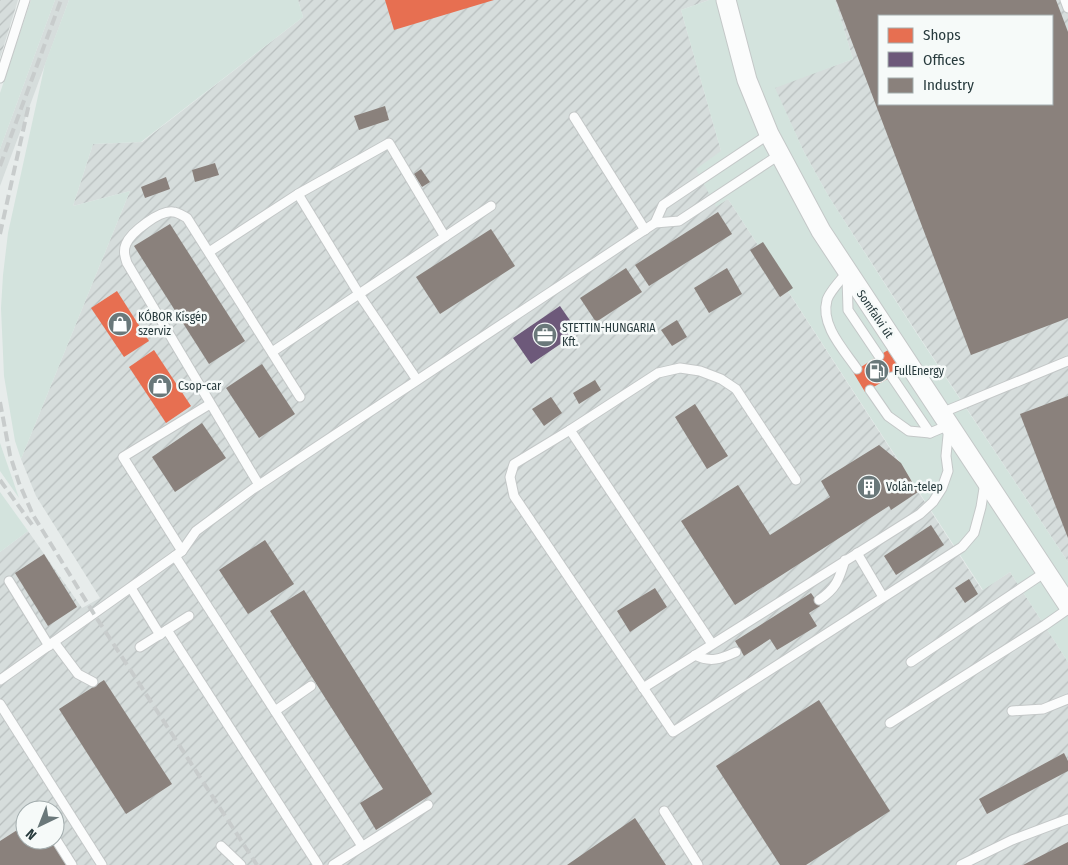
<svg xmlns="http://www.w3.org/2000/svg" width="1068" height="865" font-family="'Fira Sans Condensed',sans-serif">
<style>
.built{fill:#d6dddc}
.industrial{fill:url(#industrial-furrows);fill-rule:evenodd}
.grass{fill:#d3e3dd}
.shops{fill:#e76f51}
.offices{fill:#6d597a}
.industry{fill:#8a817c;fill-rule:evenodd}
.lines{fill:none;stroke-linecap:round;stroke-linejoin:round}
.service-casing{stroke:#c4c8c8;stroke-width:11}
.minor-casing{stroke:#c4c8c8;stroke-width:21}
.service{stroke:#fbfcfc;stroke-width:9}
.minor{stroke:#fbfcfc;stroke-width:19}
.rail{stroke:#c8cccc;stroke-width:4;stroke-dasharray:10 5;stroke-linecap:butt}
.labels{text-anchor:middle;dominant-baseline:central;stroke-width:5;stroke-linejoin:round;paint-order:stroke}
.street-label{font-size:12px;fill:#273a3d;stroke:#f6faf9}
.poi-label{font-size:12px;fill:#273a3d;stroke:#f6faf9;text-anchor:start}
</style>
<defs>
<pattern id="industrial-furrows" width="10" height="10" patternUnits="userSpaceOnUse" patternTransform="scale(1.25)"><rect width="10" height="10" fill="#d6dddc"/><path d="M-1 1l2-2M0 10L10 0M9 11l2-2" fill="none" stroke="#b8bebe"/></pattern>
</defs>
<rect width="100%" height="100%" fill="#e7eceb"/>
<polygon class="built" points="55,0 69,0 0,186 0,149"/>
<g class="industrial">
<polygon points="0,0 18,0 0,58"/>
<path d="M298 0H709L681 10 721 151 716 206 728 199 982 590 1010 572 1068 662V865H0V552L28 531 82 608 100 598 36 496 21 459 130 191 73 206 93 144 142 142 303 17ZM25 810H55V840H25Z"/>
<path d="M835 0H1068V562L917 333 829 197 804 152 774 87 853 59ZM879 16H1052V104H879Z"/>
</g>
<g class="grass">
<polygon points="31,0 55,0 0,149 0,93"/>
<polygon points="69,0 298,0 303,17 141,142 93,144 73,206 130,191 21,459 15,441 4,376 1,308 3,275 8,233 45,64"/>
<polygon points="709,0 835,0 853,59 775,88 804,152 829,197 917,334 1068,562 1068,662 1010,572 983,590 728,199 716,207 696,169 721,151 681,10"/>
<polygon points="0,443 19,498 0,471"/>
<polygon points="0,492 28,531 0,552"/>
</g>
<g class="shops">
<polygon points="385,0 494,0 394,30"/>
<polygon points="117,291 149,341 124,357 91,308"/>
<polygon points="154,350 191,406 166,423 129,367"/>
<polygon points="888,350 901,371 865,392 853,372"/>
</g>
<polygon class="offices" points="560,306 578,332 531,364 513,338"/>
<g class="industry">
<path d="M836 0H1056L1068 32V318L971 355ZM879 16H1052V104H879Z"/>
<polygon points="385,106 389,120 359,130 354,116"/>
<polygon points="215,163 219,175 195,182 192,170"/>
<polygon points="421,169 430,182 422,187 414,174"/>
<polygon points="166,177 170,189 145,198 141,187"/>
<polygon points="718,212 732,234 649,286 635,265"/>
<polygon points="170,224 245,341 209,364 134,246"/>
<polygon points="491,229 515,266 440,314 416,277"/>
<polygon points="763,242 793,288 780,297 750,250"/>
<polygon points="626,268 642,292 596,322 580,298"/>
<polygon points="727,268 742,294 709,313 694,288"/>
<polygon points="677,320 687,337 672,346 661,330"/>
<polygon points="262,364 295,414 259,438 226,388"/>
<polygon points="595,380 601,390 579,404 573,393"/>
<polygon points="1068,396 1068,538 1020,414"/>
<polygon points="551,397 562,413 544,426 532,409"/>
<polygon points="695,404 728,456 707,469 675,417"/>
<polygon points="202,423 226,458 175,492 152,457"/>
<polygon points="879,445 901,463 918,492 891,510 889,506 735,605 681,521 738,485 770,535 830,497 821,481"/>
<polygon points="931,525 944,545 896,575 884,556"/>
<polygon points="265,540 294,584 248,614 219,570"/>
<polygon points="44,554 77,607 48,626 15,573"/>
<polygon points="969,579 978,594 965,603 955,588"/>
<polygon points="655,588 667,607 630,632 617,611"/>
<polygon points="304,590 432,794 376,830 360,803 383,789 270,611"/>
<polygon points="811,593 820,606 809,613 817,626 777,650 770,639 744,656 735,641"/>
<polygon points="104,680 172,784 126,814 59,709"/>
<polygon points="819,700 890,811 806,865 780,865 716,766"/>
<polygon points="1064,753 1068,761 1068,771 987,814 979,799"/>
<polygon points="635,818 666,865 567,865"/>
<polygon points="25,825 25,840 50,840 67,865 0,865 0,841"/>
<polygon points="1068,842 1068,865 1023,865"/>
</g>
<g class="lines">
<g class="service-casing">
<g id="service">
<polyline points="1065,0 1068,8"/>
<polyline points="0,78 25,0"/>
<polyline points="574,117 645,230"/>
<polyline points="298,194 359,294 417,380"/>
<polyline points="655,223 663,205 769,134"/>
<polyline points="209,252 298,194 389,143 445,237"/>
<path d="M847 272C842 279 829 292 827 300 820 325 844 350 857 369"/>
<polyline points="847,277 848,310 879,356"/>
<polyline points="272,352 491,206"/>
<polyline points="870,390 888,416 909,431 930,433"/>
<polyline points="941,413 1068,361"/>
<polyline points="570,430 514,464 510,477 514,496 673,732 962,547 974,533 981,507 985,482"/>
<path d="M259 485 127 263C125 257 123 251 126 244 131 232 160 210 173 212 178 212 183 216 187 218L300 397"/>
<polyline points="182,551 123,457 210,404"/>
<polyline points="857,553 883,597"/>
<polyline points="175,556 362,846"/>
<polyline points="9,581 49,646"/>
<polyline points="131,588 160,635"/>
<path d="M819 600C837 588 839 579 845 560"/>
<polyline points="167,630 318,865"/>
<polyline points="54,642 78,674 93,682"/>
<polyline points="712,644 570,430 658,373 680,368 700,371 721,379 736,389 796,480"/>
<polyline points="140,647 189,616"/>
<path d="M695 655C710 663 721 659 736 652"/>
<polyline points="911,662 1047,571"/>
<polyline points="0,680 175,556 182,551 196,531 253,489 655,223 679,221 779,155"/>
<polyline points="643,688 920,514 933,502 942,488 948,471 946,456 949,425 930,433 892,377"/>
<polyline points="0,704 102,865"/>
<polyline points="275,711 311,686"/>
<polyline points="1012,711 1043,709 1068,699"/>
<polyline points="890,723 1045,625 1068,609"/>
<polyline points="664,811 698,865"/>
<polyline points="55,838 72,865"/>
<polyline points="221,846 241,865"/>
<polyline points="333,865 428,805"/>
<polyline points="961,865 1012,840 1068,819"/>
</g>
</g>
<g class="minor-casing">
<polyline id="minor" points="726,0 747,80 769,134 821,231 1068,605"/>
</g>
<use href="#service" class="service"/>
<use href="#minor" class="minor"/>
<g class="rail">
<polyline points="0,166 61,0"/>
<polyline points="0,234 29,104"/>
<polyline points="0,402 10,455 19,483 33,515 94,614 257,865"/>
<polyline points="0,480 33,526"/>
</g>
</g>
<defs>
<g id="shop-disc" transform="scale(1.25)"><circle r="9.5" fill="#6a787a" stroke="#f6faf9"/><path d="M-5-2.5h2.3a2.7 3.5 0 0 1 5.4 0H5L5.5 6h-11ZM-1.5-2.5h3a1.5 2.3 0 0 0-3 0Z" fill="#fff"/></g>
<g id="office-disc" transform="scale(1.25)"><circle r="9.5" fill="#6a787a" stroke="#f6faf9"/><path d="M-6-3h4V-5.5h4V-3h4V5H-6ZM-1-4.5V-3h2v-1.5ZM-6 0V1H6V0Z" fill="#fff"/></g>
<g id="fuel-disc" transform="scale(1.25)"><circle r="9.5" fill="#6a787a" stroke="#f6faf9"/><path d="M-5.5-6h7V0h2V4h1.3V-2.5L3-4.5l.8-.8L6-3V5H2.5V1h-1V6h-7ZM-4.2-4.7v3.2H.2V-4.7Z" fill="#fff"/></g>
<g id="building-disc" transform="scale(1.25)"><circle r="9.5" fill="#6a787a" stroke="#f6faf9"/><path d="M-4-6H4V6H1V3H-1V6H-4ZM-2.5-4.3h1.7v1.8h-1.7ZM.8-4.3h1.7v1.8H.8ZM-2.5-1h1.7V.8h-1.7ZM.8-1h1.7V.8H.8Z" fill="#fff"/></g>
</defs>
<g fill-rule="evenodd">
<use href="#shop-disc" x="120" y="324"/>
<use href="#office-disc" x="545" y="335"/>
<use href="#fuel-disc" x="877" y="371"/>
<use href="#shop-disc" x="160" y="386"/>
<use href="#building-disc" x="869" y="487"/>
</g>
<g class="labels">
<g class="street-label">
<text transform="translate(875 314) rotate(56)">Somfalvi út</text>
</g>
<g class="poi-label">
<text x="138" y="317">KÓBOR Kisgép<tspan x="138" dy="14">szerviz</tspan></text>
<text x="562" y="328">STETTIN-HUNGARIA<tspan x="562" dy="14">Kft.</tspan></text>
<text x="894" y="371">FullEnergy</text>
<text x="178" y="386">Csop-car</text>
<text x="886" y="487">Volán-telep</text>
</g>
</g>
<rect x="878" y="15" width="175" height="90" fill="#f6faf9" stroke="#a3adae"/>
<rect x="888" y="28" width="25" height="15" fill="#e76f51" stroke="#a3adae"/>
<text x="923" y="40" font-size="15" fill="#273a3d">Shops</text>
<rect x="888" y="52" width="25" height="15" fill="#6d597a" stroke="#a3adae"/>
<text x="923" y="65" font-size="15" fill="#273a3d">Offices</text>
<rect x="888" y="78" width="25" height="15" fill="#8a817c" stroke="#a3adae"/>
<text x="923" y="90" font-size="15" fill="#273a3d">Industry</text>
<g transform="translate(40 825) rotate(223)"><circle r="24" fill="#f6faf9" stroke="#a3adae"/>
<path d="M0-4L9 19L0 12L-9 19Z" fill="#6a787a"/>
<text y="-8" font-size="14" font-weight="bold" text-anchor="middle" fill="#273a3d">N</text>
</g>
</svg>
